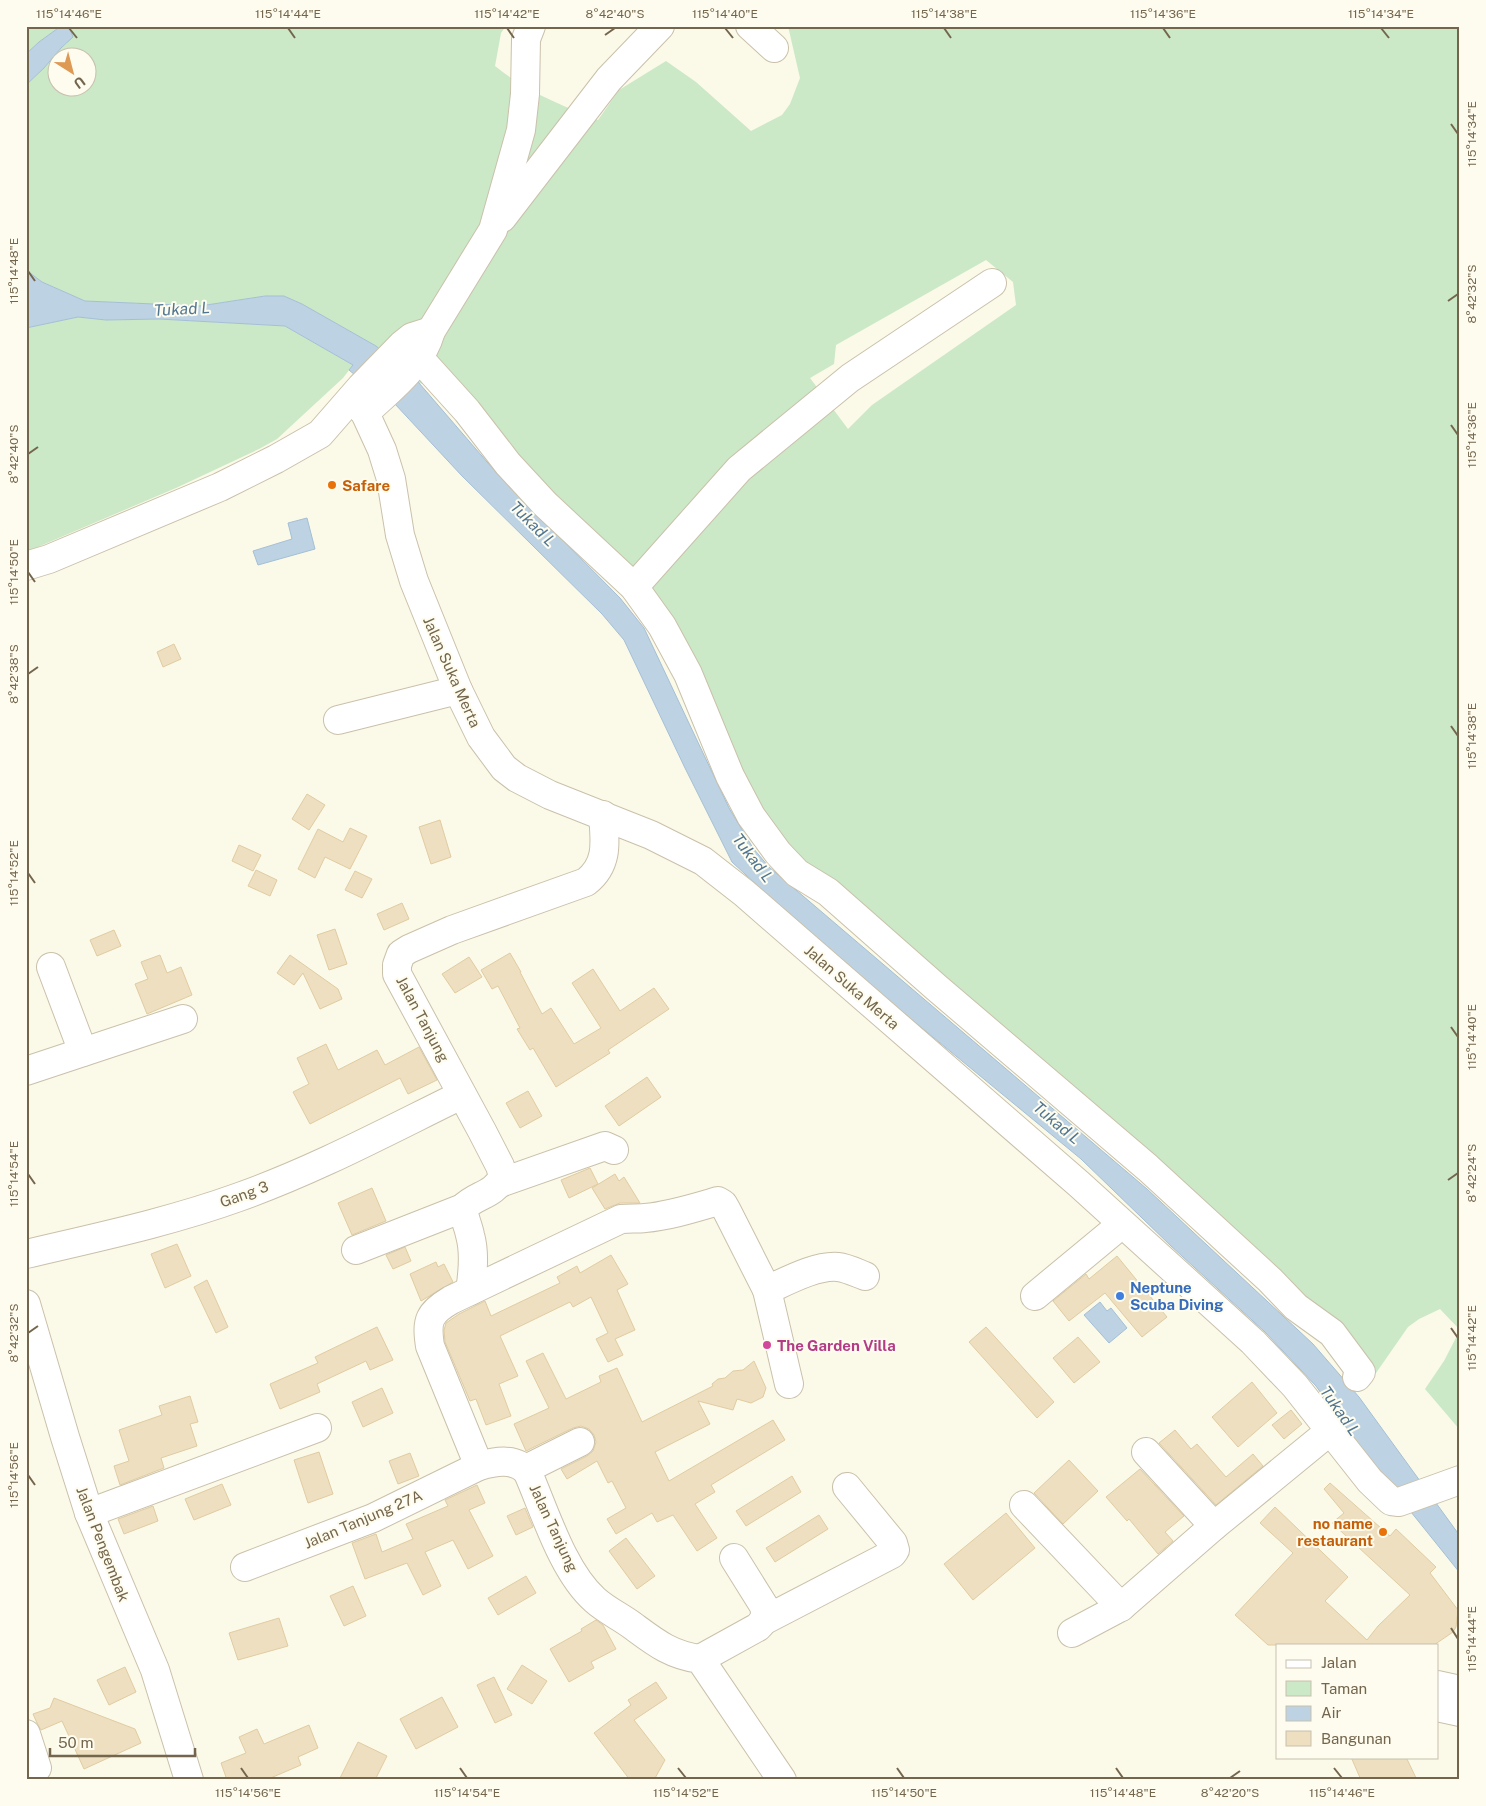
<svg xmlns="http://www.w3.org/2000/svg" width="1486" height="1806" font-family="'Public Sans',sans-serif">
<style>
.green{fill:#cbe8c7;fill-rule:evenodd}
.water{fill:#bdd3e4;stroke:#a4bfd5}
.building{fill:#eddfbf;stroke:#e1cca2}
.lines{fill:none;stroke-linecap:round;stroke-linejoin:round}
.minor-casing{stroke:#cac1ab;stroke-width:30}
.minor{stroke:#fff;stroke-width:28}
.ticks{fill:none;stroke:#74664d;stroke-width:2}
.food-dot{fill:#e8710a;stroke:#fefcee;stroke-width:2}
.shop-dot{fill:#3f7fe0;stroke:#fefcee;stroke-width:2}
.hotel-dot{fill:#d1479c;stroke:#fefcee;stroke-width:2}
.labels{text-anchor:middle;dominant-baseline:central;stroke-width:4;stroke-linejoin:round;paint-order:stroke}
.food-label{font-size:15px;font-weight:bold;fill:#c56008;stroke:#fefcee;text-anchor:start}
.street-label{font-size:15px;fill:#74664d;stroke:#fefcee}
.shop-label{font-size:15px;font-weight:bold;fill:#366cbe;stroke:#fefcee;text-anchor:start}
.hotel-label{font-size:15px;font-weight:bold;fill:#b23c85;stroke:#fefcee;text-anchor:start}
.water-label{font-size:16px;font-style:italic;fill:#4f7593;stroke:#fefcee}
.neatline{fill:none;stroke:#74664d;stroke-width:2}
.ticks-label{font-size:12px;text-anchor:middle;fill:#74664d}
</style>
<rect width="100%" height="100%" fill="#fbf9e8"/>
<g class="green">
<polygon points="26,26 61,26 39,42 26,54"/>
<path d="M64 26H506L501 33 495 66C525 91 561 105 598 120L619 90 666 61 696 82 751 131 782 115 790 104 800 78 788 26H1460V1430L1425 1389 1444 1361 1460 1330 1440 1309 1419 1319 1408 1327 1376 1373 1360 1349 1325 1314 805 864 787 845 761 810 741 772 698 669 430 386 419 383 376 346 302 304 284 296H265L200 306 85 301 42 282 26 270V85L44 68 61 48 67 43 69 27ZM58 58H88V88H58ZM986 260 1013 282 1016 305 872 405 848 429 810 378 834 364 836 345Z"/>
<polygon points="78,317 106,320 159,319 285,326 353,365 343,378 277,439 259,449 176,488 26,552 26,328"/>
</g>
<g class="water">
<polygon points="61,26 69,27 73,37 61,48 44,68 26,85 26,54 39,42"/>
<polygon points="26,270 42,282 85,301 200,306 265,296 284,296 302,304 376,346 419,383 500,477 620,598 644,628 729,808 753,848 769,867 1147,1189 1313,1344 1359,1397 1460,1536 1460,1573 1362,1451 1316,1386 1265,1332 1171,1246 1081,1159 826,949 732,862 685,768 624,640 602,614 462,476 394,403 374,391 349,370 353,365 285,326 159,319 106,320 78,317 26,328"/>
<polygon points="307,518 315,549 258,565 253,551 292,539 288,523"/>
<polygon points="1100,1302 1107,1311 1111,1308 1127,1328 1109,1343 1084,1315"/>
</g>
<g class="building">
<polygon points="174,644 181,659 163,667 157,652"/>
<polygon points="307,794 325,805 309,830 292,819"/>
<polygon points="440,820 451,857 431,864 419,827"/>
<polygon points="350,828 367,836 350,869 325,857 315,878 298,869 318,829 343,842"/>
<polygon points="239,845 261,855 253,871 232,861"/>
<polygon points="256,870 277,880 270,896 248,886"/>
<polygon points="355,871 372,879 362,898 345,890"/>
<polygon points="402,903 409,919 384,930 377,914"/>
<polygon points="335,929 347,964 329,970 317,935"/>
<polygon points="114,930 121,946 97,956 90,940"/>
<polygon points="510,953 521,972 520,972 542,1014 551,1008 574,1044 601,1028 572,983 593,969 620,1011 654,988 669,1009 608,1050 610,1053 556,1087 533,1048 530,1050 517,1029 520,1028 498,986 492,989 481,970"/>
<polygon points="160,955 167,973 181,967 192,995 147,1014 135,984 148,979 141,962"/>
<polygon points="290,955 338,989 342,999 320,1009 303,973 294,985 277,973"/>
<polygon points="469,957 482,977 455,993 442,974"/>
<polygon points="326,1044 338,1070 377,1050 385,1065 419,1047 437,1080 408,1094 400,1078 310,1124 293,1092 309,1084 297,1058"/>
<polygon points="647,1077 661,1097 619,1126 605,1106"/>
<polygon points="528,1091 542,1116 520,1128 506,1103"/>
<polygon points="590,1168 598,1184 569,1198 561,1180"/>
<polygon points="615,1174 619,1181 624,1177 640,1203 620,1203 605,1209 592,1188"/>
<polygon points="372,1188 386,1221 352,1235 338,1203"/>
<polygon points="177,1244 191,1276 165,1288 151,1254"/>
<polygon points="405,1247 411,1261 393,1269 386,1255"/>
<polygon points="611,1255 628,1284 617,1290 635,1330 615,1339 623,1355 608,1362 596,1339 608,1333 591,1297 573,1307 570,1302 500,1336 518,1376 499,1384 511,1416 486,1425 476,1399 470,1401 445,1342 444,1330 446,1323 459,1314 485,1301 491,1316 560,1283 557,1277 577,1266 580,1273"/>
<polygon points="1117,1256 1167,1317 1142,1337 1105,1293 1069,1321 1053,1301 1086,1274 1089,1279"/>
<polygon points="436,1262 438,1267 444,1264 453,1282 421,1301 410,1274"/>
<polygon points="207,1280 228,1327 216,1333 194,1287"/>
<polygon points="377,1327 393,1360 370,1370 366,1361 317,1384 320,1392 280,1409 270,1384 318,1363 315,1357"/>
<polygon points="986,1327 1054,1402 1037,1418 969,1342"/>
<polygon points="1078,1337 1100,1362 1074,1383 1053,1358"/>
<polygon points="543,1353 566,1399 601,1382 599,1376 617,1368 642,1422 713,1386 712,1384 718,1379 725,1378 733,1371 743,1370 754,1361 766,1388 763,1397 751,1403 737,1399 733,1410 698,1401 710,1424 655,1452 669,1481 773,1420 785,1440 711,1485 715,1492 695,1504 717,1538 697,1551 673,1515 657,1522 652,1513 616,1534 607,1519 626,1508 612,1481 608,1483 597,1461 567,1479 561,1469 587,1456 593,1451 596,1442 594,1435 589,1429 581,1426 573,1428 526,1451 514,1424 549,1408 526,1361"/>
<polygon points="1252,1382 1277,1413 1238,1447 1212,1417"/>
<polygon points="382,1388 393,1413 363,1427 352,1402"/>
<polygon points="190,1396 198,1422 190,1424 197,1446 161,1458 164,1468 120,1485 114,1466 129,1461 119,1430 162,1415 159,1406"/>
<polygon points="1291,1410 1302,1424 1284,1439 1272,1425"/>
<polygon points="1175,1430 1191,1449 1197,1444 1226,1477 1253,1454 1263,1466 1216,1505 1159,1443"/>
<polygon points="319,1452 333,1494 308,1503 294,1460"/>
<polygon points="410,1453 419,1476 398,1484 389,1461"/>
<polygon points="1069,1460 1098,1491 1063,1524 1034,1493"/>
<polygon points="1140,1469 1184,1516 1165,1532 1173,1541 1158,1554 1129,1519 1127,1521 1106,1497"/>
<polygon points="792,1476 801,1492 746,1526 736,1511"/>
<polygon points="1330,1483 1390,1536 1396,1529 1436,1567 1430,1573 1458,1610 1456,1627 1453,1632 1434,1645 1268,1645 1235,1615 1293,1553 1260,1523 1275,1507 1348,1577 1325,1601 1367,1640 1378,1626 1410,1595 1332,1523 1344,1513 1324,1489"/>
<polygon points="222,1484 231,1505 194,1520 185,1499"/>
<polygon points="477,1485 485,1503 469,1510 493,1556 468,1569 453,1540 425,1552 441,1586 423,1595 407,1563 365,1579 352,1543 376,1534 382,1552 413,1539 406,1524 448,1506 445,1500"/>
<polygon points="153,1506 158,1521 124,1534 118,1519"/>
<polygon points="525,1508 533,1527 516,1535 507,1516"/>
<polygon points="1006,1513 1035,1548 973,1600 944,1564"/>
<polygon points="819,1515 828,1529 775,1562 766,1548"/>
<polygon points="626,1538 655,1576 637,1589 609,1551"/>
<polygon points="526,1576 536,1593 498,1615 488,1598"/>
<polygon points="353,1586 366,1616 344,1626 330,1596"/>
<polygon points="279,1618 288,1646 238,1660 229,1633"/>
<polygon points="596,1620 603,1625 616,1649 591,1662 594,1668 569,1682 550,1649 582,1631 581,1629"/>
<polygon points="522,1665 547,1681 532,1704 507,1689"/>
<polygon points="125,1667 136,1692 109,1705 97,1680"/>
<polygon points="494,1677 512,1715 495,1723 477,1685"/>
<polygon points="656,1682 667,1698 634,1720 665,1760 654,1780 630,1780 594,1733 631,1705 628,1700"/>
<polygon points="442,1697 458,1727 416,1749 400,1719"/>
<polygon points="54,1698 135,1729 141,1743 84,1769 62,1721 41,1730 37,1723 33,1714 50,1708"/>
<polygon points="309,1725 318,1748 298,1757 301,1765 266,1780 227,1780 221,1763 246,1753 239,1737 257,1729 264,1744"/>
<polygon points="358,1742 387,1756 375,1780 339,1780"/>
<polygon points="1351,1757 1406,1757 1417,1780 1361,1780"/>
</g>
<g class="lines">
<g class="minor-casing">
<g id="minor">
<polyline points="750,26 774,48"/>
<polyline points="502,218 609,79 660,26"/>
<polyline points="420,359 467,411 508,464 545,504 634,587 662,626 688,674 730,776 751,816 778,853 797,873 828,892 937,988 1148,1168 1270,1280 1296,1307 1332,1333 1361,1372 1357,1377"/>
<polyline points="352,398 365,413 382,450 391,479 400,535 414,581 458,690 481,737 504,768 517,778 550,795 651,835 703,861 744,893 1079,1184 1253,1342 1295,1386 1370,1481 1391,1501 1399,1502 1460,1480"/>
<path d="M365 413C391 388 421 367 431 331L493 230 521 130 525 94 526 39 531 26"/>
<polyline points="26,566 49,559 220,487 276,459 320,434 361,387 402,345 412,337 431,331"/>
<polyline points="634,587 739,469 850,378 992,283"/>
<polyline points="338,720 458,690"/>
<polyline points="51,967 83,1052"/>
<polyline points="26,1071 183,1019"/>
<polyline points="500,1183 605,1146 614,1150"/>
<polyline points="356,1250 463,1208"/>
<path d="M26 1254C98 1237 170 1222 239 1197 312 1171 380 1135 449 1101"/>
<polyline points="767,1290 789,1384"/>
<path d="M470 1291C473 1272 475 1253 470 1235 468 1225 464 1218 463 1208 476 1194 494 1196 503 1176L500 1166 482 1131 397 974V965L401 954 409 949 452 930 586 882C609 864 605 841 603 815"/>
<polyline points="1035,1296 1122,1224"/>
<polyline points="26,1304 65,1437 89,1513 155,1670 189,1780"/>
<polyline points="1146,1452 1214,1526"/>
<path d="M479 1466 430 1346C426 1320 429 1313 451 1300L621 1219C630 1218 637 1219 645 1218 669 1216 694 1208 718 1201L723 1204 727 1211 767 1290C787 1281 816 1265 838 1267 847 1268 857 1273 865 1276"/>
<polyline points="526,1469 580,1442"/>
<polyline points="1024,1505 1121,1607"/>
<polyline points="89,1513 317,1428"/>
<path d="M245 1567 373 1518 479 1466C496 1461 517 1457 528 1473 545 1512 563 1572 595 1600 606 1610 621 1617 633 1626 656 1643 671 1655 700 1659L782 1780"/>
<polyline points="763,1621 892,1554 895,1550 893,1543 847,1487"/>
<polyline points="1072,1633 1121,1607 1214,1526 1330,1431"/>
<path d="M700 1659 758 1627C765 1620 766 1615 764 1606L734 1558"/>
<polyline points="1437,1685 1460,1690"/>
<polyline points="1437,1707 1460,1712"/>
<polyline points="26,1734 37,1768"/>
</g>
</g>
<use href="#minor" class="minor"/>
</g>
<path class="ticks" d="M69 28 77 38M288 28 295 38M507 28 514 38M725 28 733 38M944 28 951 38M1163 28 1170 38M1381 28 1389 38M605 35 615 28M1451 124 1458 134M28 271 35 281M1448 301 1458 294M1451 425 1458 435M28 454 38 447M28 572 35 582M28 674 38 667M1451 726 1458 736M28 873 35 883M1451 1027 1458 1037M28 1174 35 1184M1448 1180 1458 1173M1451 1328 1458 1338M28 1333 38 1326M28 1475 35 1485M1451 1628 1458 1639M241 1768 248 1778M460 1768 467 1778M678 1768 686 1778M897 1768 904 1778M1116 1768 1123 1778M1334 1768 1342 1778M1230 1778 1240 1771"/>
<g class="food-dot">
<circle cx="332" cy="485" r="5"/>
<circle cx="1383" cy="1532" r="5"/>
</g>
<circle class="shop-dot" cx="1120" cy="1296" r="5"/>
<circle class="hotel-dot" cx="767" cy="1345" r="5"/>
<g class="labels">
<g class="food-label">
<text x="342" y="485">Safare</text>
<text x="1373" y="1523" text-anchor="end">no name<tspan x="1373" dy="17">restaurant</tspan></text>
</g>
<g class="street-label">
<text transform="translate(452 672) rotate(66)">Jalan Suka Merta</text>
<text transform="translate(852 987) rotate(41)">Jalan Suka Merta</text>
<text transform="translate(423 1019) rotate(62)">Jalan Tanjung</text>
<text transform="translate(244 1194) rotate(-20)">Gang 3</text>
<text transform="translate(363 1519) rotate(-23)">Jalan Tanjung 27A</text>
<text transform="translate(554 1528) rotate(65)">Jalan Tanjung</text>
<text transform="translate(103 1544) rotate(69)">Jalan Pengembak</text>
</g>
<g class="shop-label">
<text x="1130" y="1287">Neptune<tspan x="1130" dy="17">Scuba Diving</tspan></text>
</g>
<g class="hotel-label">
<text x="777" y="1345">The Garden Villa</text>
</g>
<g class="water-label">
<text transform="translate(182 309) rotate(-3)">Tukad L</text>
<text transform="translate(533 524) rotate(45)">Tukad L</text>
<text transform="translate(753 858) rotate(53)">Tukad L</text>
<text transform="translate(1057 1123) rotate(40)">Tukad L</text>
<text transform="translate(1340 1411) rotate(55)">Tukad L</text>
</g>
</g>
<rect width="1486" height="1806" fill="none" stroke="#fefcee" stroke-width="55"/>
<rect x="1276" y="1644" width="162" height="115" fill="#fefcee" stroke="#c7c0ae"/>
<rect x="1286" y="1660" width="25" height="8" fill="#ffffff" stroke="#c7c0ae"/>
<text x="1321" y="1668" font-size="15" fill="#74664d">Jalan</text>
<rect x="1286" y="1681" width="25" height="15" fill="#cbe8c7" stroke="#c7c0ae"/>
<text x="1321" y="1694" font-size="15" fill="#74664d">Taman</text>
<rect x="1286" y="1706" width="25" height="15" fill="#bdd3e4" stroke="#c7c0ae"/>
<text x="1321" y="1718" font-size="15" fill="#74664d">Air</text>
<rect x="1286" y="1731" width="25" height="15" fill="#eddfbf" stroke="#c7c0ae"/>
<text x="1321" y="1744" font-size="15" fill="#74664d">Bangunan</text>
<g transform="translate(72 72) rotate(144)"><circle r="24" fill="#fefcee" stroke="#c7c0ae"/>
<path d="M0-4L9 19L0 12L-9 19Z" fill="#de9a55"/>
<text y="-8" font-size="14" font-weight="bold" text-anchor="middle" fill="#74664d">U</text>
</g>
<path d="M50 1748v8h145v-8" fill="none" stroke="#74664d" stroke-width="2.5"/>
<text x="58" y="1748" font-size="15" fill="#74664d" stroke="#fefcee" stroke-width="4" paint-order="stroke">50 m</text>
<rect x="28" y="28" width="1430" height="1750" class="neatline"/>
<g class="ticks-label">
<text x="69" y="18">115°14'46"E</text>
<text x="288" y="18">115°14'44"E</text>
<text x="507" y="18">115°14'42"E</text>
<text x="615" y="18">8°42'40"S</text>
<text x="725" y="18">115°14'40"E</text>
<text x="944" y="18">115°14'38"E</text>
<text x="1163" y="18">115°14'36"E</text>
<text x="1381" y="18">115°14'34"E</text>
<text transform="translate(1472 134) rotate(-90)" y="4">115°14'34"E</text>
<text transform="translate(14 271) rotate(-90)" y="4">115°14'48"E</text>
<text transform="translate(1472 294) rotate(-90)" y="4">8°42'32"S</text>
<text transform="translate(1472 435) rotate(-90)" y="4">115°14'36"E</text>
<text transform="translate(14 454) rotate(-90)" y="4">8°42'40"S</text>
<text transform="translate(14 572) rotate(-90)" y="4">115°14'50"E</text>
<text transform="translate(14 674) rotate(-90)" y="4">8°42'38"S</text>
<text transform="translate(1472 736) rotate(-90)" y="4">115°14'38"E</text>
<text transform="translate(14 873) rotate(-90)" y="4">115°14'52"E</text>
<text transform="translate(1472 1037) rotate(-90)" y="4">115°14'40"E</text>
<text transform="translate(1472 1173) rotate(-90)" y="4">8°42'24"S</text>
<text transform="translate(14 1174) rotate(-90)" y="4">115°14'54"E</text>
<text transform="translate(14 1333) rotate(-90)" y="4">8°42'32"S</text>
<text transform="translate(1472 1338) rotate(-90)" y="4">115°14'42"E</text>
<text transform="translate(14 1475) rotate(-90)" y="4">115°14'56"E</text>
<text transform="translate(1472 1639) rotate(-90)" y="4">115°14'44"E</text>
<text x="248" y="1797">115°14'56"E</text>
<text x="467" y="1797">115°14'54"E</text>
<text x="686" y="1797">115°14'52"E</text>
<text x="904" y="1797">115°14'50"E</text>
<text x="1123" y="1797">115°14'48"E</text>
<text x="1230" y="1797">8°42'20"S</text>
<text x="1342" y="1797">115°14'46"E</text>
</g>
</svg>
